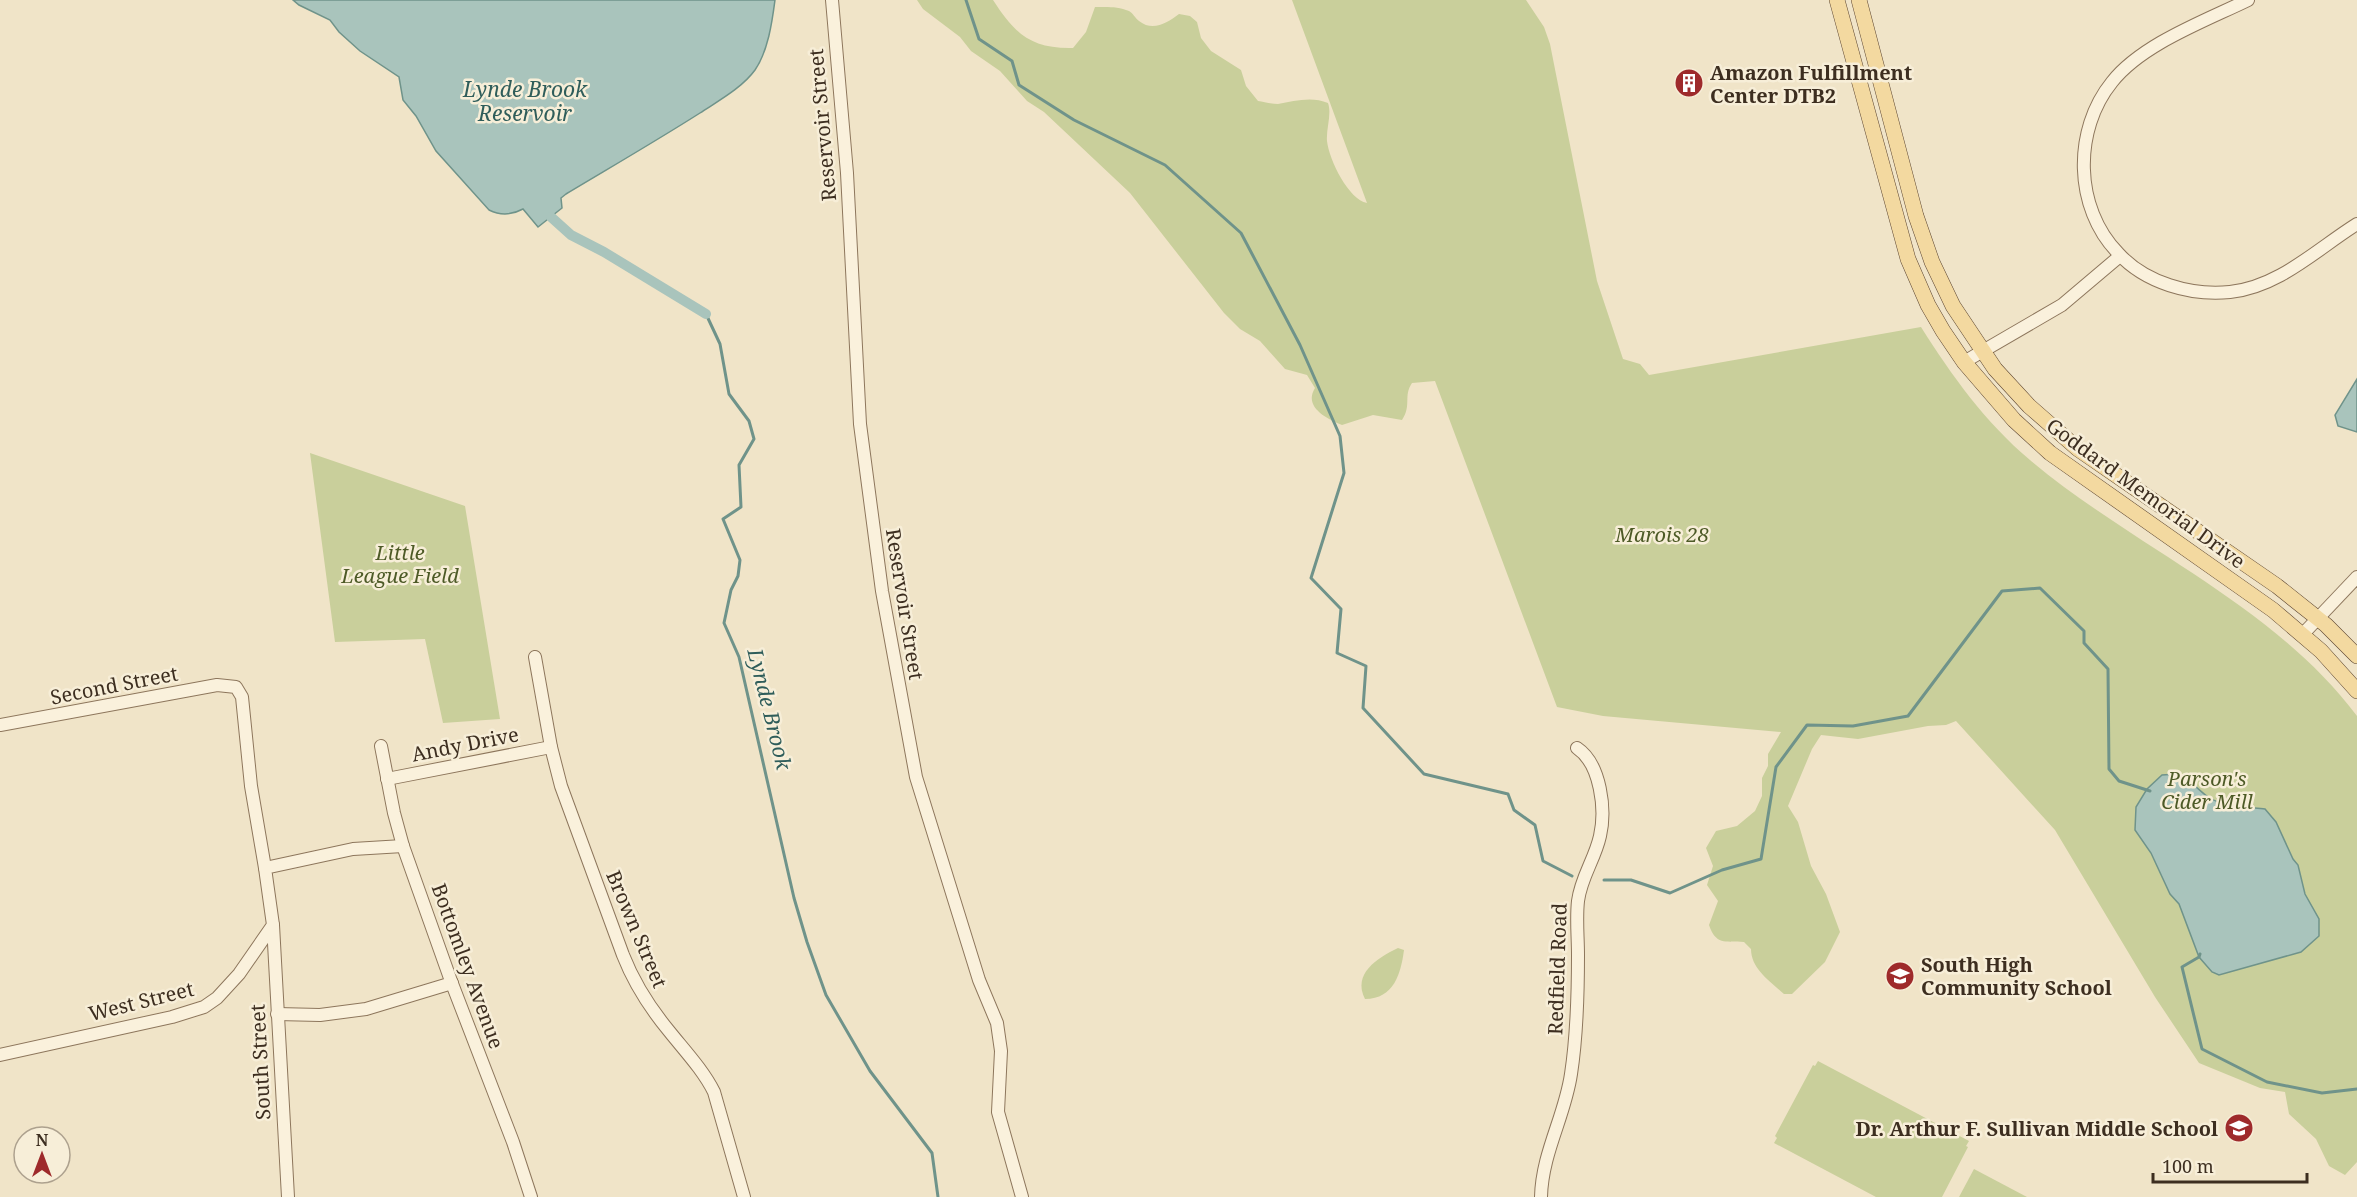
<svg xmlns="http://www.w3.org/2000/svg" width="2357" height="1197" font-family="'Noto Serif',serif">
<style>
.green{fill:#c9cf9b}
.water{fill:#a9c4bc;stroke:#6f938a;stroke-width:1.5}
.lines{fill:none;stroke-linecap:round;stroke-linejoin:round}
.stream{stroke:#6f938a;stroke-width:3}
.canal{stroke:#a9c4bc;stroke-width:10}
.minor-casing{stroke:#8d765c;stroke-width:14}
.major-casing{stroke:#5b4430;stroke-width:16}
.minor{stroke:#faf1dc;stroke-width:12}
.major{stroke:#f3d9a0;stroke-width:15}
.labels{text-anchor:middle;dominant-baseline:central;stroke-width:5;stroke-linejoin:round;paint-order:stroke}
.poi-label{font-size:20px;font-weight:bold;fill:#3d2e20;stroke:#f7eed8;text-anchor:start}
.street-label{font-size:20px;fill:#3d2e20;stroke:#f7eed8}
.park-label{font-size:20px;font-style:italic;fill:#4d5a26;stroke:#f7eed8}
.water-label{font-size:21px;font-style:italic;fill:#2f5d5a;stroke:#f7eed8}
</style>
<rect width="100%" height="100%" fill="#f0e4c8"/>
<g class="green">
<path d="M917 0H993C1015 34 1031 49 1073 48L1086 32 1095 7C1106 7 1118 6 1129 11 1133 13 1135 18 1139 21 1153 32 1167 23 1179 14L1190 16 1197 22 1201 38 1211 51 1241 70 1246 86 1258 101C1264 102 1272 104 1278 104 1294 101 1312 96 1328 103 1332 114 1326 129 1327 141 1329 160 1349 200 1367 203L1292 0H1526L1544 27 1550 44 1597 281 1623 359 1640 364 1649 375 1921 327C1952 376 1985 422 2030 460 2136 549 2272 603 2357 716V1162L2345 1175 2329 1166 2316 1139 2289 1114 2285 1092 2260 1088 2199 1063 2155 997 2055 830 1956 721 1946 725 1928 726 1858 739 1821 735 1812 749 1788 806 1798 822 1811 866 1826 894 1840 932 1825 962 1792 994H1784C1770 981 1751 969 1751 949L1744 942C1724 941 1716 945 1709 925L1718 901 1707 885 1713 866 1706 848 1716 831 1737 826 1755 811 1762 796V778L1768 766V754L1781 732 1603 716 1557 707 1435 381 1412 383C1403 396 1412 405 1402 420L1373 415 1342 425C1327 419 1303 407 1315 388L1307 375 1285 369 1260 341 1240 329 1224 313 1130 193 1044 112 1027 101 1000 71 971 51 960 37 923 9Z"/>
<polygon points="310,453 465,506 500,719 443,723 425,639 335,642"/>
<path d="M1398 948 1404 950C1401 973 1394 999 1365 999 1352 974 1377 958 1398 948Z"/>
<polygon points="1818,1061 1969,1141 1966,1146 1968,1147 1942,1197 1876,1197 1774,1143 1777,1138 1775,1136 1813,1065 1815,1066"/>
<polygon points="1974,1169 2027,1197 1959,1197"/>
</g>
<g class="water">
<path d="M293 0H775C772 23 768 51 755 70 742 88 718 101 700 113 656 141 611 167 566 194L561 198 562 208 538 227 523 209C512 215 501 216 489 210L436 151 416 116 403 100 399 77 360 51 339 32 330 20 299 5Z"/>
<polygon points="2357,379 2357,432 2338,426 2335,415"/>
<path d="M2177 774C2191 780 2196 788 2208 797 2223 807 2247 807 2265 809L2276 822 2293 859 2298 865 2305 894 2319 919V936L2301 952 2219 975 2212 972 2199 957 2179 904 2170 894 2151 853 2135 830 2136 807 2147 789 2162 775Z"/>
</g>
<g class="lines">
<g class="stream">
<polyline points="966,0 979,39 1012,61 1019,85 1074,120 1165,165 1241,233 1300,345 1340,436 1344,473 1311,578 1341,609 1337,653 1366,666 1363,708 1424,774 1508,794 1514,810 1535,825 1543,861 1572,876"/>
<polyline points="706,314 720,344 729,394 749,421 754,439 739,465 741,507 723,519 740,560 738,576 731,590 724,623 739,657 794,898 807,942 826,995 870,1071 932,1153 938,1197"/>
<polyline points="1604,880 1631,880 1670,893 1722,870 1761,859 1776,767 1807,725 1853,726 1908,716 2002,591 2040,588 2084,631 2084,643 2108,669 2109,769 2119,781 2150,791"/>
<polyline points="2200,954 2199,957 2182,967 2202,1049 2267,1082 2322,1093 2357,1089"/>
</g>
<polyline class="canal" points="551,217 571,235 604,252 706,314"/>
<g class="minor-casing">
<g id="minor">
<polyline points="832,0 847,173 860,424 882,591 916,777 979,980 997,1023 1001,1051 998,1112 1022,1197"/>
<path d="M2248 0C2205 21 2142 44 2112 82 2073 130 2074 208 2118 253 2145 283 2191 296 2230 292 2279 287 2317 249 2357 224"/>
<polyline points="1964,362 2062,305 2120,256"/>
<polyline points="2303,634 2357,577"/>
<path d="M535 657 551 747 561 786 623 955C634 983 650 1008 669 1031 685 1051 703 1070 714 1092L744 1197"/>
<polyline points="0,725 217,685 236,687 242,697 251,786 265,868"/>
<polyline points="381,746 394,813 403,846 451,981 513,1142 531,1197"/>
<polyline points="387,779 551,747"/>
<polyline points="273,925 288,1197"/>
<polyline points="277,1014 320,1015 366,1009 452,983"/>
<polyline points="0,1055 172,1017 204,1007 217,998 239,974 273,925 265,868 353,849 403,846"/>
<path d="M1541 1197C1542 1153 1565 1116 1571 1074 1577 1035 1578 994 1578 955 1578 937 1576 919 1578 901 1581 877 1595 859 1600 836 1606 810 1601 764 1577 748"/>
</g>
</g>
<g class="major-casing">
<g id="major">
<polyline points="1837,0 1908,259 1928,305 1943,331 1964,362 2014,420 2050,453 2273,610 2321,651 2357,691"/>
<polyline points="1859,0 1916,216 1932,262 1953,306 1995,369 2029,406 2078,449 2277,586 2326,625 2357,656"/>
</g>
</g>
<use href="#minor" class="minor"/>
<use href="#major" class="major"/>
</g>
<defs>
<g id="building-disc" transform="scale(1.5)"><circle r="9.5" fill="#9e2a2b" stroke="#f7eed8"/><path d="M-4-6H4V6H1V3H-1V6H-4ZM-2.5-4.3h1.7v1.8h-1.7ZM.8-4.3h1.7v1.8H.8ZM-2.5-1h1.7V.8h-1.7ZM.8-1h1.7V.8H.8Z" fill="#fff"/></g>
<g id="school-disc" transform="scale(1.5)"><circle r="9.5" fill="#9e2a2b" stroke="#f7eed8"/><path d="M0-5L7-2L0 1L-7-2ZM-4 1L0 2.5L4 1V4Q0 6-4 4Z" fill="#fff"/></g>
</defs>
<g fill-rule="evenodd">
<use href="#building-disc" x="1689" y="83"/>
<use href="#school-disc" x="1900" y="976"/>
<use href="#school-disc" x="2239" y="1128"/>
</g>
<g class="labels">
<g class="poi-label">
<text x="1710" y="72">Amazon Fulfillment<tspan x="1710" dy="23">Center DTB2</tspan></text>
<text x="1921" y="964">South High<tspan x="1921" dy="23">Community School</tspan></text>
<text x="2218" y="1128" text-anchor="end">Dr. Arthur F. Sullivan Middle School</text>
</g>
<g class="street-label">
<text transform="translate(822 125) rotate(-95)">Reservoir Street</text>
<text transform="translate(2146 493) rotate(36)">Goddard Memorial Drive</text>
<text transform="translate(905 604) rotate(81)">Reservoir Street</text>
<text transform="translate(114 685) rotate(-11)">Second Street</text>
<text transform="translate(465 744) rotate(-11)">Andy Drive</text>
<text transform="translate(637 929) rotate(67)">Brown Street</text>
<text transform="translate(468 966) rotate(70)">Bottomley Avenue</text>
<text transform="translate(1557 969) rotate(-88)">Redfield Road</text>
<text transform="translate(141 1001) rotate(-14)">West Street</text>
<text transform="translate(260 1062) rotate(-93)">South Street</text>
</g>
<g class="park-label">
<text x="1662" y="534">Marois 28</text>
<text x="400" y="552">Little<tspan x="400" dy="23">League Field</tspan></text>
<text x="2207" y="778">Parson's<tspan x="2207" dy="23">Cider Mill</tspan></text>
</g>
<g class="water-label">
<text x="525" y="89">Lynde Brook<tspan x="525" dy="24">Reservoir</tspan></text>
<text transform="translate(770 709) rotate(76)">Lynde Brook</text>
</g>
</g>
<g transform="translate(42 1155)"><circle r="28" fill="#f7eed8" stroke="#ada18e" stroke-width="1.5"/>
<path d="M0-4.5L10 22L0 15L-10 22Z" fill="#9e2a2b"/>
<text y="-9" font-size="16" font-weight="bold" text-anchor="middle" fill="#3d2e20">N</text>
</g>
<path d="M2153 1173v9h154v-9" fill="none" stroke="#3d2e20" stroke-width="3"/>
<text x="2162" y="1173" font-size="18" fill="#3d2e20" stroke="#f7eed8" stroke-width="4.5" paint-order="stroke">100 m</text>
</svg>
